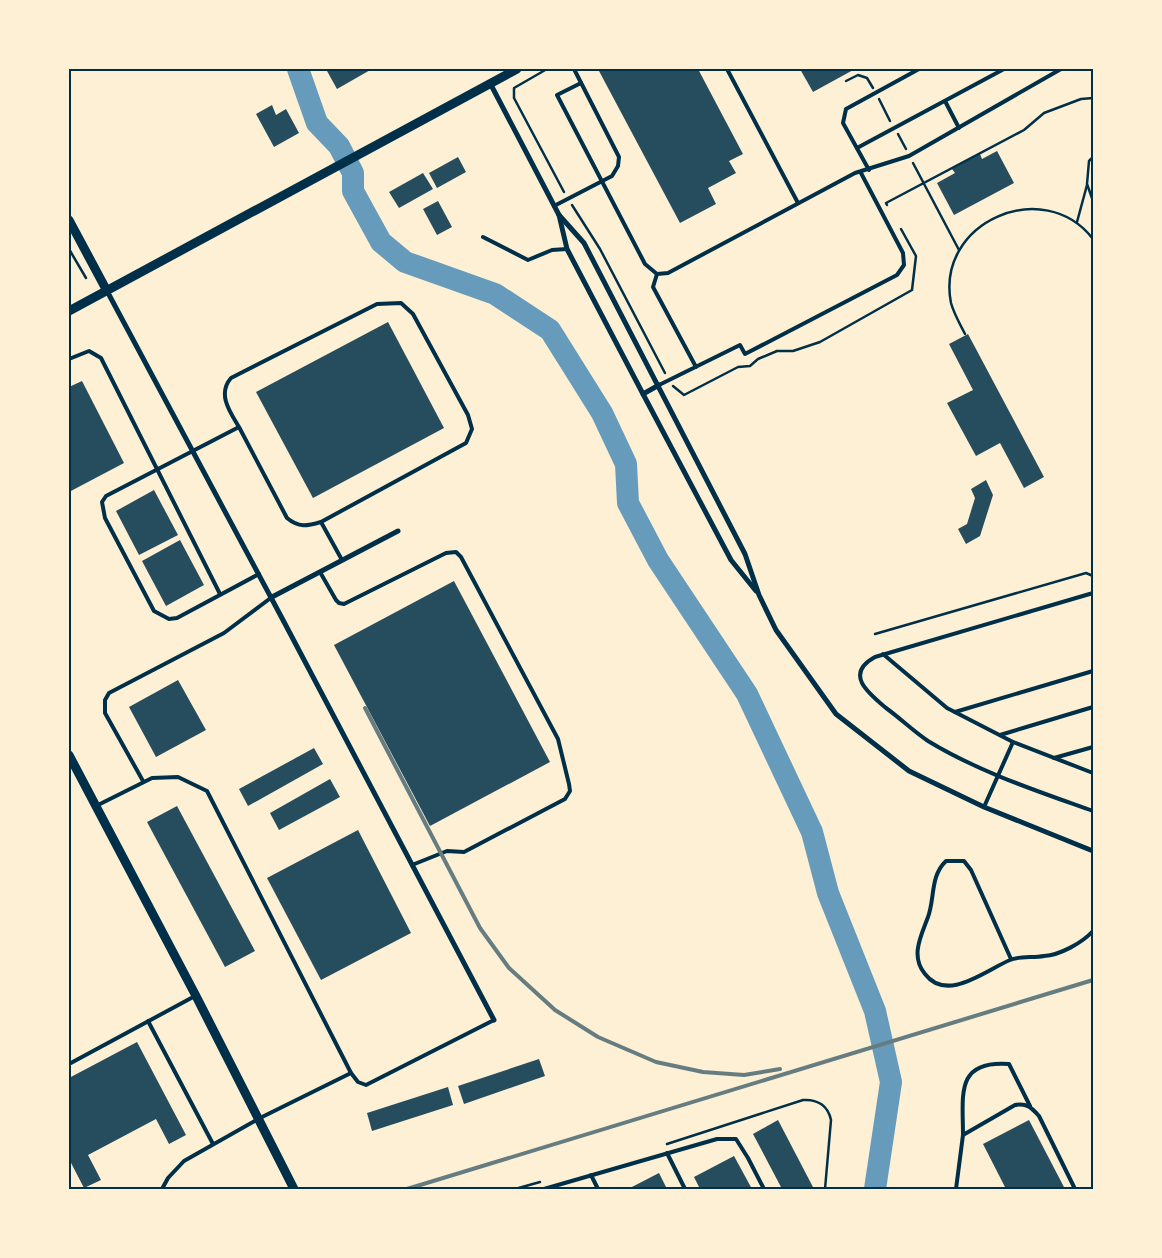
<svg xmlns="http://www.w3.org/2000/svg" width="1162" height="1258" font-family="Raleway,sans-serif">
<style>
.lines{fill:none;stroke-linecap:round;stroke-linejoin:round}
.river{stroke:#669bbc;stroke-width:22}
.building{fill:#264d5e}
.path{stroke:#003049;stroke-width:2.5}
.service{stroke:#003049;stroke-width:4}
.minor{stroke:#003049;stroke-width:5}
.tertiary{stroke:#003049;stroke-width:9}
.rail{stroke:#657d81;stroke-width:4}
.neatline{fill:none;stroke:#003049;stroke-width:2}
</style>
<rect width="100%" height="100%" fill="#fdf0d5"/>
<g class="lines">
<polyline class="river" points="298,69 317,123 339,146 353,173 353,191 381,242 405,262 495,294 550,330 602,413 626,464 628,503 658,560 747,694 812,832 828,893 875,1011 891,1082 875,1189"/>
</g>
<g class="building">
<polygon points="330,69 372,69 337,89 327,71"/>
<polygon points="603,69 698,69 743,154 729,161 736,173 708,188 716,204 680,223 599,71"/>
<polygon points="800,69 855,69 813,92"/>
<polygon points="272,105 276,115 286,109 299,133 274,147 256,114"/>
<polygon points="997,151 1014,183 954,215 937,183 955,173 952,169 980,154 982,159"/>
<polygon points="458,157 466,172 437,188 429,173"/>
<polygon points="423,173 433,189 399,208 389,192"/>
<polygon points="438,201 452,227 437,235 423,209"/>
<polygon points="388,322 444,428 313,498 256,392"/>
<polygon points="968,334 1044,477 1024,488 1000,443 976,456 947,403 973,390 949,344"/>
<polygon points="82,381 124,463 69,492 69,387"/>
<polygon points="986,480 993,495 980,536 966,544 958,529 967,524 975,498 971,489"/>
<polygon points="154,490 178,535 139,555 116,511"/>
<polygon points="180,540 204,585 166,606 142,561"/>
<polygon points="454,581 550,762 430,826 334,645"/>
<polygon points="178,680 206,730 156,757 129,707"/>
<polygon points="314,748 323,764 248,806 239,789"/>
<polygon points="330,779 340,797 279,830 270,813"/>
<polygon points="177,806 255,951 225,967 147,822"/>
<polygon points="358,830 411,933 321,980 267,878"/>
<polygon points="137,1042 186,1135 169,1144 156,1119 88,1155 101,1180 84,1188 69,1159 69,1078"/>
<polygon points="539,1059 545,1076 464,1104 458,1086"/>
<polygon points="448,1087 453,1105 372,1131 367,1113"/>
<polygon points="778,1120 814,1189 782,1189 753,1134"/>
<polygon points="1029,1120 1065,1189 1006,1189 983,1144"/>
<polygon points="734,1156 752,1189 700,1189 694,1177"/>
<polygon points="659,1173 667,1189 628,1189"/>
</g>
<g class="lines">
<g class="path">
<polyline points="547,69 514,88 514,98 564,192"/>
<polyline points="846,81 858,75 867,78 873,88"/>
<polyline points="879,99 890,121"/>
<polyline points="898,134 906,149"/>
<polyline points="1093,157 1089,161 1087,184 1093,201"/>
<polyline points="913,163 959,250"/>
<polyline points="572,205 600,249 665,373"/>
<polyline points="887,205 886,203 1024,130 1044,113 1081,99 1093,98"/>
<polyline points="1077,222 1087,185"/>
<polyline points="69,249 86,278"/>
<path d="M965 334C960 324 954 314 951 303 935 222 1044 175 1093 239"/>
<polyline points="673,386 684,395 738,367 750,366 758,359 777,351 793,351 820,342 912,290 916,256 901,229"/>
<polyline points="875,634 1086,573 1093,576"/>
<path d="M667 1144 803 1100C818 1099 828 1106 831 1120L825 1189"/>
<polyline points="515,1189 540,1182"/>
</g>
<g class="service">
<polyline points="727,69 798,203"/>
<polyline points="581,83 557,95 645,264 657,274 668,273 855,173 909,156 1061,69"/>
<polyline points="945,101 959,128"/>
<polyline points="857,148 1004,69"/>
<polyline points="869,170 843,123 846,109 919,69"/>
<polyline points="554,206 612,176 618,166 619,157 574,69"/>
<polyline points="483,237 528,260 552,250 567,249"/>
<polyline points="657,274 653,287 696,367"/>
<polyline points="69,359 89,351 101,358 220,594"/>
<polyline points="659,385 740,345 745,354 897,275 904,265 903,253 861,173"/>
<path d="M239 427 287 518C299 528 307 526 321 522L466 443 472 429 468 415 413 314 401 303 377 304 231 378C217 394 230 412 239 427L106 496 102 502 105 518 154 611 169 619 177 618 259 574"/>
<polyline points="321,522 342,560"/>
<polyline points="320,572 336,600 339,603 344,604 446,553 456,552 461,557 558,739 569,784 570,791 565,799 464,852 447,851 412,865"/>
<path d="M1093 593 875 657C844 674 868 693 886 708 900 718 913 731 928 741 979 772 1037 791 1093 811"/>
<polyline points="883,654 947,708 1013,742 1093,773"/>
<polyline points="955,712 1093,671"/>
<polyline points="1000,735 1093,707"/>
<polyline points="1054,758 1093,747"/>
<polyline points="143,781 105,713 105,700 109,693 224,633 272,597"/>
<polyline points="96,806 152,778 178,777 207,791 351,1073"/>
<polyline points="984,807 1013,742"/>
<path d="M1011 959 971 870 964 861H946C930 876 935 898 928 917 921 936 910 956 925 974 947 1003 986 970 1010 960 1019 956 1033 958 1044 956 1060 955 1082 943 1093 931"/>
<polyline points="148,1021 213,1144"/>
<polyline points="69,1064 195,996"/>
<path d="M963 1135C963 1095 955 1060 1009 1064L1030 1106"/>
<polyline points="667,1153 685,1189"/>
<polyline points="591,1175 598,1189"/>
<polyline points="162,1189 168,1178 184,1161 260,1118 351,1073 358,1082 366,1085 494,1020"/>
<polyline points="544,1189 717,1139 736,1139 748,1158 764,1189"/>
<path d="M956 1189 963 1135 1015 1105C1027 1103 1031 1107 1039 1116L1075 1189"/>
</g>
<g class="minor">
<polyline points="490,83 559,215 567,249 643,394 731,560 756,591"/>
<polyline points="559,215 584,243 745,554 759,595 776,630 836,714 909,771 984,807 1093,851"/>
<polyline points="107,291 283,620 494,1020"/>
<polyline points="643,394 659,385"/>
<polyline points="272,597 398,531"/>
</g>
<g class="tertiary">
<polyline points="69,220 107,291"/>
<polyline points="69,311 517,69"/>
<polyline points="69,755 196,996 294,1189"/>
</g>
<g class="rail">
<polyline points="365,708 480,928 509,968 555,1010 598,1037 656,1062 703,1072 744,1075 780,1069"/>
<polyline points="407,1189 1093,980"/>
</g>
</g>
<rect width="1162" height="1258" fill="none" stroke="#fdf0d5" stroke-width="140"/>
<rect x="70" y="70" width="1022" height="1118" class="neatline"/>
</svg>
